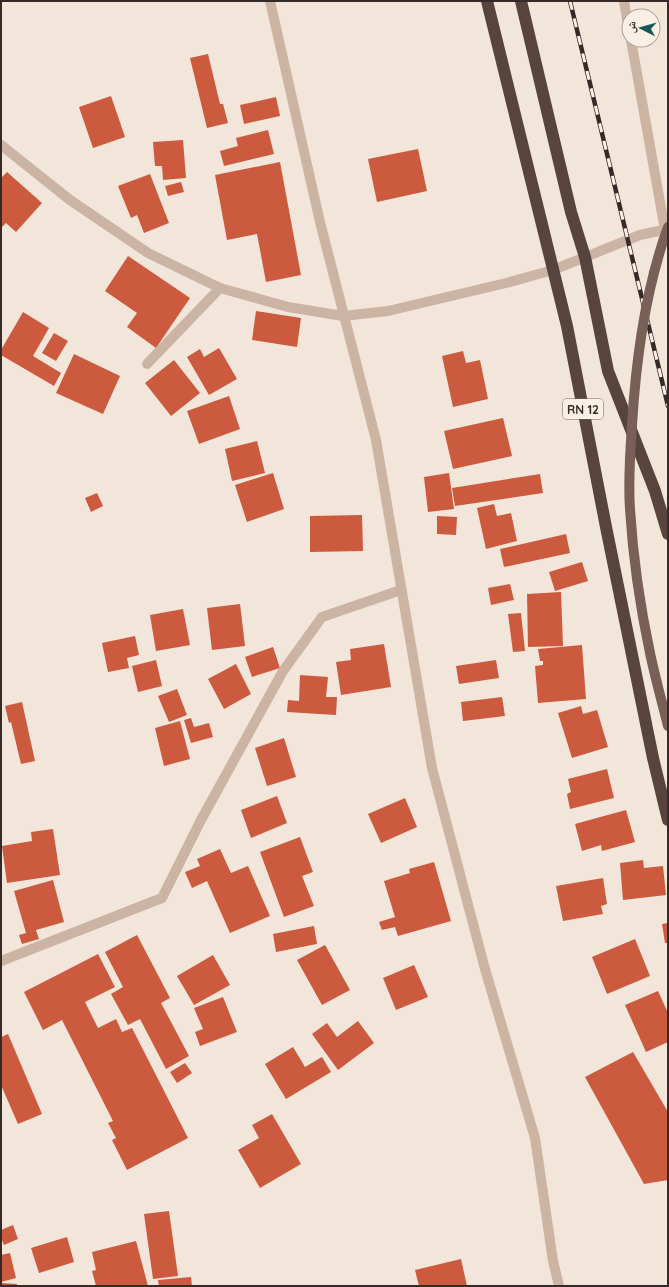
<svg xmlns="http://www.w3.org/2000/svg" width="669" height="1287" font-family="Quicksand,'Noto Naskh Arabic',sans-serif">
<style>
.building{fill:#cb5a3e}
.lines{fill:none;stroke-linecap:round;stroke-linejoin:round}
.street{stroke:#cbb4a4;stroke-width:10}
.highway{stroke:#57443d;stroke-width:12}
.rail-casing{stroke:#362a26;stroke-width:4.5}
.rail{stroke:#faefe5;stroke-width:3;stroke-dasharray:9;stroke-linecap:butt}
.primary-bridge{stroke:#786057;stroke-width:10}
.labels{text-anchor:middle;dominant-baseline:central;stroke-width:3;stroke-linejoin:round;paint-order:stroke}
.shield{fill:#faefe5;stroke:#71655f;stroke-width:1}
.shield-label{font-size:12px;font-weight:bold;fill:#362a26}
</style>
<rect width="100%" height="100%" fill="#f2e5d9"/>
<g class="building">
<polygon points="208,54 220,104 223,104 228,123 207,128 190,58"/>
<polygon points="111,96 125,137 93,148 79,107"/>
<polygon points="276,97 280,116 244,124 240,105"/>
<polygon points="268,130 274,154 224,166 220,151 238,146 236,138"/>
<polygon points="183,140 186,178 163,180 162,166 155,166 153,142"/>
<polygon points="418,149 427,191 377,202 368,159"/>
<polygon points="280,162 301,275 266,282 257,234 227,240 215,175"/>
<polygon points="7,172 42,203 16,232 6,223 1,228 1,178"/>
<polygon points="150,174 169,223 144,233 137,215 131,218 118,186"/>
<polygon points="181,182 184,192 168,196 165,186"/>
<polygon points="128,256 190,298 156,348 127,327 137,313 105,291"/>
<polygon points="256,311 301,318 297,347 252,340"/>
<polygon points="23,312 49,328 33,356 61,373 54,386 1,355 1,350"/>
<polygon points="54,333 68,341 56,361 42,353"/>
<polygon points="219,348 237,379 209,395 187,357 200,349 204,357"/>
<polygon points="463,351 466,363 480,360 488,399 453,407 442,356"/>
<polygon points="74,354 120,376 103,414 56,393"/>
<polygon points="174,360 200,393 171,416 145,383"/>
<polygon points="229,396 240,429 199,444 187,411"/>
<polygon points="503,418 512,456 453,469 444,431"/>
<polygon points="257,441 265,473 232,481 225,449"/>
<polygon points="273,473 284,509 247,522 235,485"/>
<polygon points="449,473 454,509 428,512 424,477"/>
<polygon points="540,474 543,493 455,506 452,488"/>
<polygon points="97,493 103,506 91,512 85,498"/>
<polygon points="494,504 497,516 511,513 517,541 486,549 477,508"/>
<polygon points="362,515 363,551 310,552 310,516"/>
<polygon points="437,516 457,517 456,535 437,534"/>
<polygon points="566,534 570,553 504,567 500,549"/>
<polygon points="582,562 588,581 555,591 549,572"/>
<polygon points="510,584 514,600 491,605 488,588"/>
<polygon points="561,592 563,646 528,647 527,594"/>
<polygon points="240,604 245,646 212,650 207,608"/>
<polygon points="183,609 190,645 156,651 150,615"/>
<polygon points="521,613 525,651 513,652 508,614"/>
<polygon points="135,636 139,655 127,658 129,668 108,672 102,643"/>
<polygon points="384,644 391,687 341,695 336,662 351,660 350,649"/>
<polygon points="582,645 586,699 538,703 535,666 543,665 543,661 540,661 538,649"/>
<polygon points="273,647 280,668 252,677 245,657"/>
<polygon points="156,660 162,686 138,692 132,666"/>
<polygon points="496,660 499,678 459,684 456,666"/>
<polygon points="236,664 251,694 224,709 208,679"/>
<polygon points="300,675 328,677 326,697 337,697 336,715 287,712 288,700 299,701"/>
<polygon points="177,689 187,715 169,722 158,696"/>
<polygon points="502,697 505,716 463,721 461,702"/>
<polygon points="22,702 35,761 21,764 11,722 9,723 5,706"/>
<polygon points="581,706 583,714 597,710 608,747 572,758 558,713"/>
<polygon points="191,718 194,727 209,723 213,737 191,743 184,720"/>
<polygon points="180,721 190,759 164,766 155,728"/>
<polygon points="284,738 296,777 267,786 255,748"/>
<polygon points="607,769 614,798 570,809 567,794 571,792 568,779"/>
<polygon points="277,796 287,823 251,838 241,810"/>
<polygon points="405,798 417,827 381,843 368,814"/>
<polygon points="626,810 635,842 602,851 601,845 582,851 575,824"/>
<polygon points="53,829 60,875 7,883 2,846 32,841 31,832"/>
<polygon points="300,837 313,872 302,876 314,906 284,917 260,852"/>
<polygon points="220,849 231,873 248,866 270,916 230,933 207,881 192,888 185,872 200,866 197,859"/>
<polygon points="643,860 644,868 663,866 666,895 623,900 620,863"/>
<polygon points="434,862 451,921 398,936 395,927 382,930 379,922 395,917 384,881 410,873 409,869"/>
<polygon points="603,878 607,904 601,906 603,914 563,921 556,886"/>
<polygon points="53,880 64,922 36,930 39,939 22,944 19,935 26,933 14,891"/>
<polygon points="668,923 668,943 665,943 662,924"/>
<polygon points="314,926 317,944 276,952 273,934"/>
<polygon points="137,935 170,998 161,1003 189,1056 166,1069 140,1019 128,1025 111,994 123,987 105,952"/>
<polygon points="635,939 650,976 607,994 592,957"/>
<polygon points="325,945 350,990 322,1005 297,960"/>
<polygon points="98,954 115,987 85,1002 98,1028 116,1019 122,1032 132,1028 188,1138 127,1170 112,1140 116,1138 108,1123 113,1121 62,1020 43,1030 24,992"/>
<polygon points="213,955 230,985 194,1005 177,976"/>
<polygon points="414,965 428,997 396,1010 383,978"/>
<polygon points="658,991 668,1013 668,1042 646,1052 625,1005"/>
<polygon points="223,997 237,1032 200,1046 195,1032 203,1029 194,1008"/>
<polygon points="358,1021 374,1043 338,1070 312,1034 327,1023 337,1037"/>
<polygon points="8,1034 42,1114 18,1124 1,1085 1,1037"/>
<polygon points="293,1047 305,1067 322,1057 331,1072 286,1099 265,1064"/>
<polygon points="633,1052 668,1112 668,1180 644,1184 585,1077"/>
<polygon points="185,1063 192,1073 177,1083 170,1072"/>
<polygon points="272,1114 301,1164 260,1188 238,1150 259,1138 252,1125"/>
<polygon points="169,1211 178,1276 153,1279 144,1214"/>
<polygon points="13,1225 18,1239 4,1245 1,1238 1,1230"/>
<polygon points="67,1237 74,1262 39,1273 31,1248"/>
<polygon points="136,1241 148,1286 96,1286 92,1271 96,1270 92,1252"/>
<polygon points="10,1253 16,1278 1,1282 1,1255"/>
<polygon points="461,1259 467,1286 419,1286 415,1270"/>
<polygon points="191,1277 192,1286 159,1286 158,1280"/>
<polygon points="1,1283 17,1284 17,1286 1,1286"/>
</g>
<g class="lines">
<g class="street">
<polyline points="270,1 320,222 376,440 432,768 485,969 535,1138 553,1261 559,1286"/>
<polyline points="624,1 629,31"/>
<polyline points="631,40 665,230 667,235"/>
<polyline points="1,145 70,200 148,253 220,288 288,307 343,316 388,311 506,283 553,270 640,235 668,229"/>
<polyline points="147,364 220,288"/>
<polyline points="1,961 162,898 201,820 283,671 322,617 401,590"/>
</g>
<g class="highway">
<polyline points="487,1 567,326 606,527 653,758 668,820"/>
<polyline points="521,1 571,212 585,257 608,371 655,491 668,534"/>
</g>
<g class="rail-casing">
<polyline id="rail" points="570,1 668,406"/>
</g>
<use href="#rail" class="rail"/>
<path class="primary-bridge" d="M668 227C645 290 636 358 632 425 630 453 628 481 630 509 633 558 640 606 650 653 655 677 662 702 668 726"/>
</g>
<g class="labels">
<rect class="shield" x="563" y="399" width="40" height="20" rx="3"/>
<g class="shield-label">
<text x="583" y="409">RN 12</text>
</g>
</g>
<rect width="669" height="1287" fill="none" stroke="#362a26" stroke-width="4"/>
<g transform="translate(641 28) rotate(276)"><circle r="19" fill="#faefe5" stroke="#aca099"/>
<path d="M0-3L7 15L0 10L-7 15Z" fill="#1a5759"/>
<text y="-6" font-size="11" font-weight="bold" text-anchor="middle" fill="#362a26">ش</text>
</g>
</svg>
